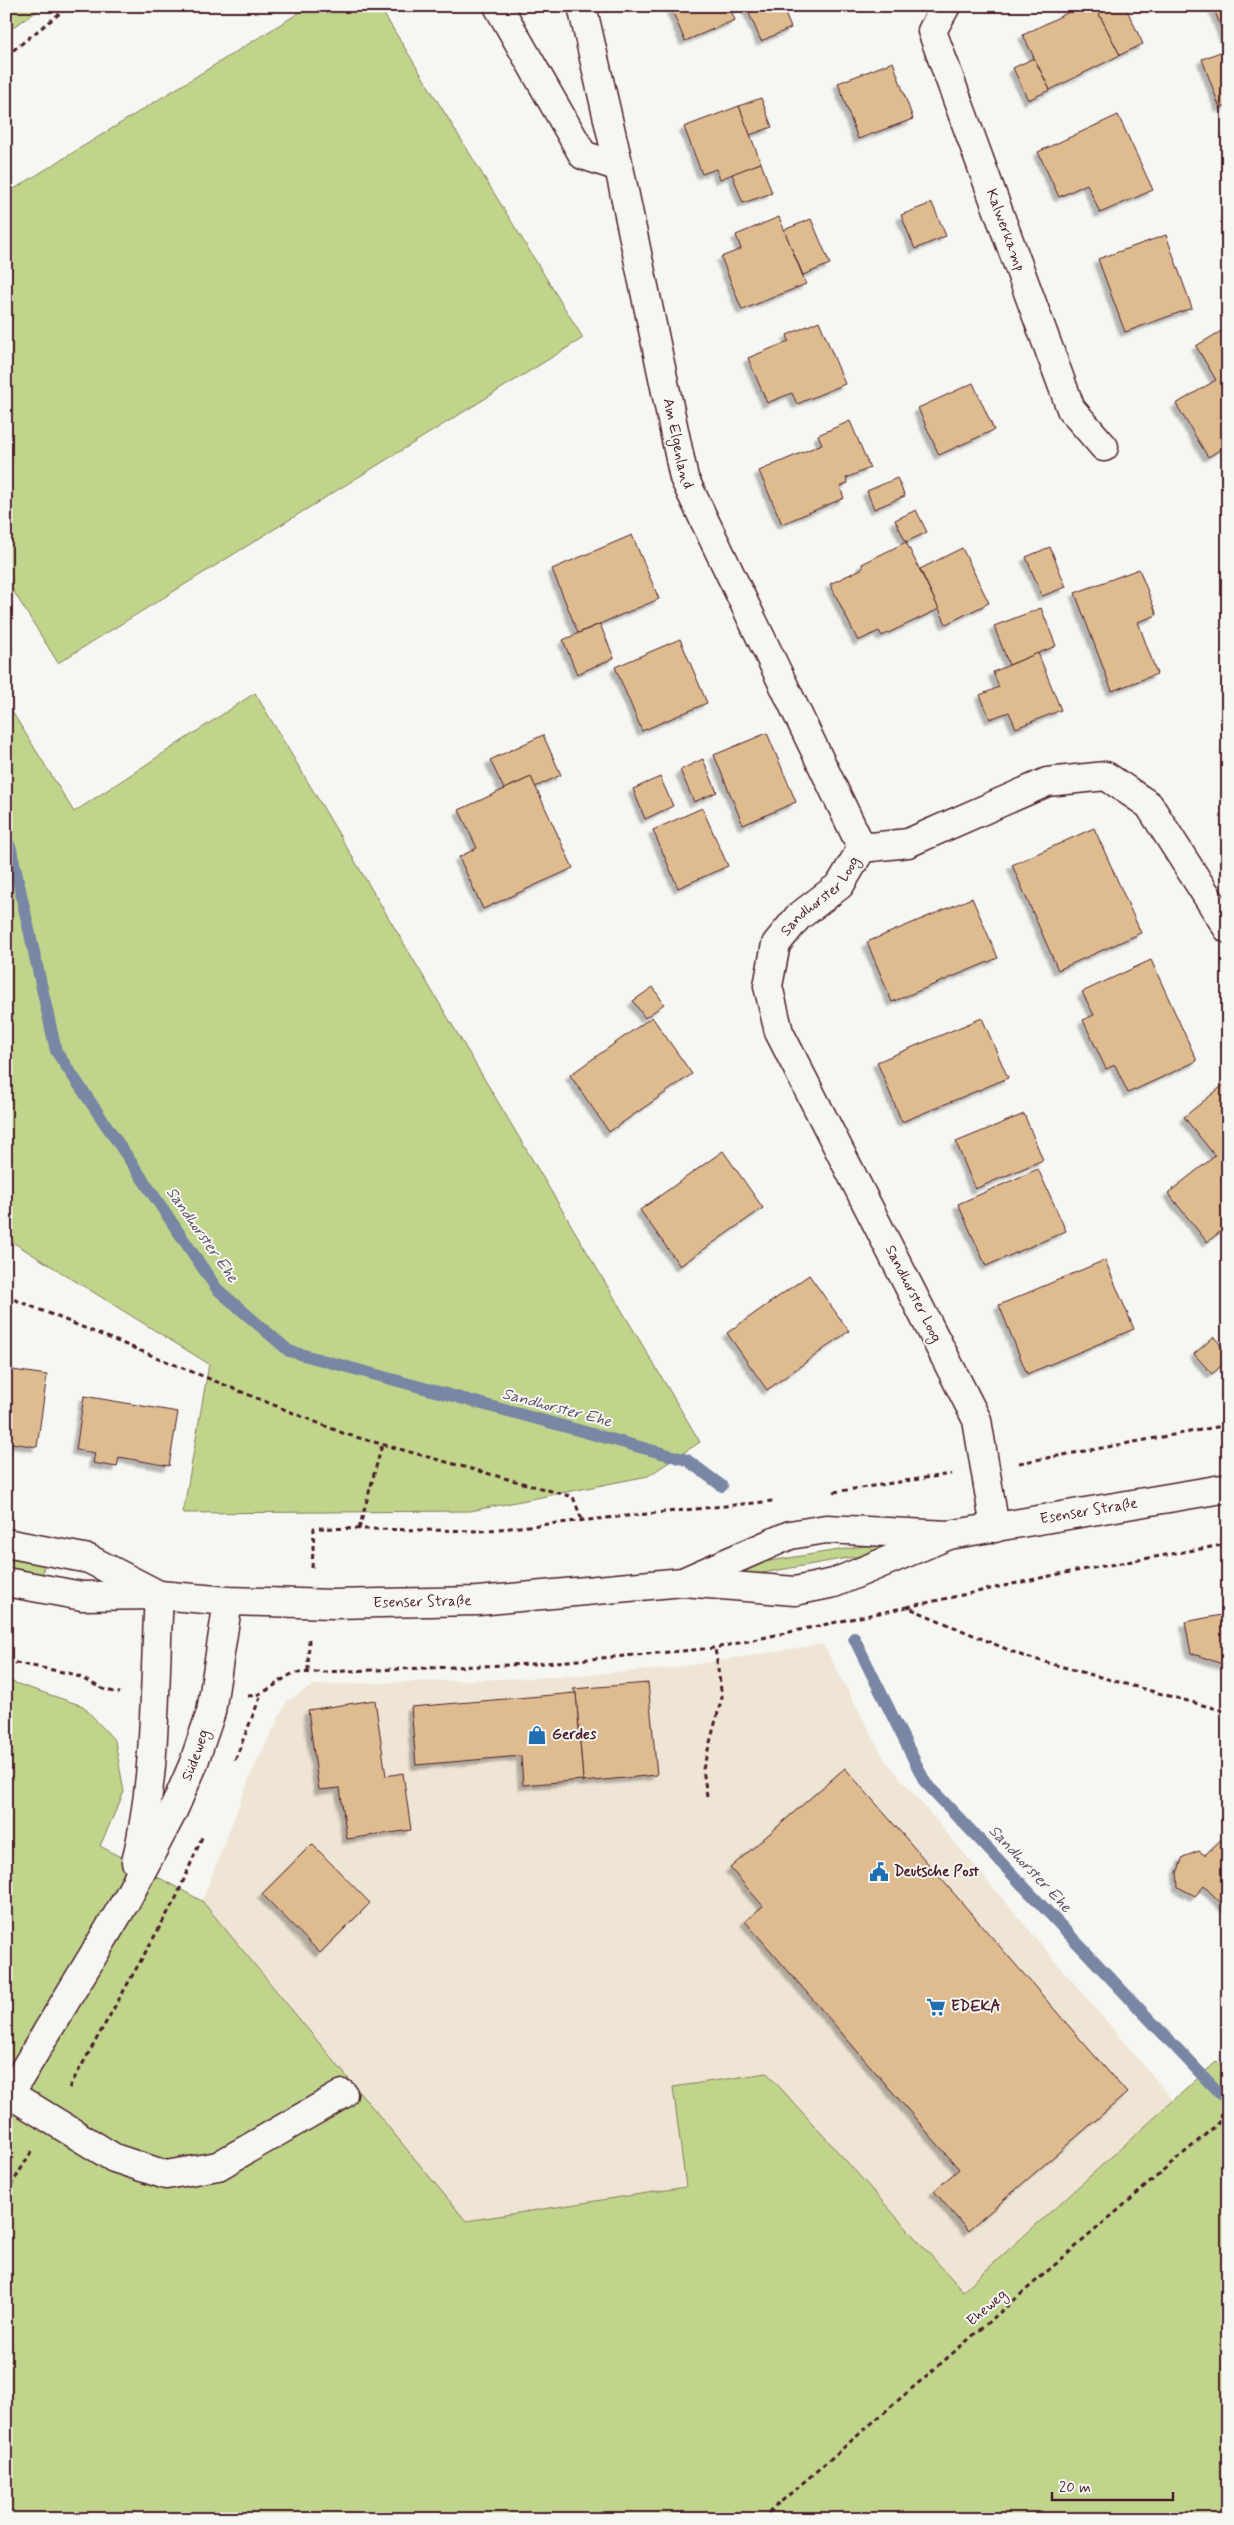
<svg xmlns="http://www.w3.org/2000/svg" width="1234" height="2525" font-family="Mynerve,sans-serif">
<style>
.built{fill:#efe5d5}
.green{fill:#c0d58b;stroke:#857a5b}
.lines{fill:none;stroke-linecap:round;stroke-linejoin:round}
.stream{stroke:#7986a4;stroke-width:12}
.building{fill:#dfbc90;stroke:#4a1f2b;filter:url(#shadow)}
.minor-casing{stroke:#4a1f2b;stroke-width:31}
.major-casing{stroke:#4a1f2b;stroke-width:31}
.path{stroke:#4a1f2b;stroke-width:3;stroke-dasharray:5 4;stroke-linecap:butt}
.minor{stroke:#f6f6f2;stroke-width:28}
.major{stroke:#f6f6f2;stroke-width:28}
.labels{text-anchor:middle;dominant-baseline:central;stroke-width:4;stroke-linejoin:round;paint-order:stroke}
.street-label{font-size:15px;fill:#4a1f2b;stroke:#f6f6f2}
.poi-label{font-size:15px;font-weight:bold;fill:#4a1f2b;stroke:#f6f6f2;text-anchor:start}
.water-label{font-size:16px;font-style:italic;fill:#625368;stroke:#f6f6f2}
</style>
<defs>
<filter id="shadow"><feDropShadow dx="-4.5" dy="4.5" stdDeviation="1" flood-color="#0004"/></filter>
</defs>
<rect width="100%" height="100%" fill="#f6f6f2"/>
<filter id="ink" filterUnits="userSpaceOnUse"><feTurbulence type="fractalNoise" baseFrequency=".02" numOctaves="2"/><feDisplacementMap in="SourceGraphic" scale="10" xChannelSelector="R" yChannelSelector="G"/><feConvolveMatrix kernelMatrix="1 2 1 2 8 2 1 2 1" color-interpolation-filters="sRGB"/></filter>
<g filter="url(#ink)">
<polygon class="built" points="823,1644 885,1760 1173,2100 963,2291 767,2073 673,2087 687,2187 466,2221 202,1901 251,1774 287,1701 314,1685 535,1678 666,1669"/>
<g class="green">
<polygon points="6,6 45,6 6,32"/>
<polygon points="310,6 379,6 583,338 58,663 6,579 6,194"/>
<polygon points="255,693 700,1442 648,1476 470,1511 183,1513 209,1364 6,1238 6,702 74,812"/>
<polygon points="895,1541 893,1550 728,1579 726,1568"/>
<polygon points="6,1559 44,1564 42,1581 6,1574"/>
<polygon points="6,1680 83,1706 115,1741 124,1792 100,1846 202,1901 466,2221 686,2187 673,2087 767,2073 963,2291 1217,2061 1228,2072 1228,2519 6,2519"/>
</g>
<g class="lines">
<g class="stream">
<polyline points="6,839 11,849 56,1051 217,1289 289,1351 687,1460 722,1486"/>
<polyline points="854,1638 925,1782 1221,2095"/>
</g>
</g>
<g class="building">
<polygon points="670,6 729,6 735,20 685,41"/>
<polygon points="746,6 782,6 791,28 761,41"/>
<polygon points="1081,6 1095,6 1120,55 1050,90 1023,35"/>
<polygon points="1095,6 1125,6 1143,44 1120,55"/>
<polygon points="1213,6 1228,6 1228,47"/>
<polygon points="1228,49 1228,105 1220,108 1202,59"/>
<polygon points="1034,58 1050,90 1028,100 1013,68"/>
<polygon points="893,62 913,119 858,139 838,83"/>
<polygon points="761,98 772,127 750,135 739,106"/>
<polygon points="739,106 761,163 720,179 716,169 702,174 684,127"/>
<polygon points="1118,115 1153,190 1100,213 1087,184 1059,197 1038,152"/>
<polygon points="761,163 772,193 743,203 732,174"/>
<polygon points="932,203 946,236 915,249 901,215"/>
<polygon points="779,217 806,284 742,310 721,257 741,249 736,235"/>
<polygon points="811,219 830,264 803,275 784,230"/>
<polygon points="1166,235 1192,308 1125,332 1098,259"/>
<polygon points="819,321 845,384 797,404 792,393 767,403 748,358 789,341 787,335"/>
<polygon points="1228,327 1228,445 1208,457 1176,404 1216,380 1196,346"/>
<polygon points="973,383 994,430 939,455 918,408"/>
<polygon points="850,421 870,468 846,478 848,483 840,487 844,498 782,524 759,471 822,444 818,435"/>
<polygon points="897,478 905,496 874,509 867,491"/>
<polygon points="916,510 927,532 906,542 895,520"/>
<polygon points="632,535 659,599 578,633 552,569"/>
<polygon points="906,542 939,609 882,636 879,631 858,641 830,584 863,568 862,564"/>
<polygon points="1050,547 1066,587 1042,596 1026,557"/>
<polygon points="962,548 989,603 946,624 920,569"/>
<polygon points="1139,569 1157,615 1138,622 1157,674 1112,691 1075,593"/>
<polygon points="1041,608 1056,646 1009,665 994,626"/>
<polygon points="600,624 614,658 577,674 563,640"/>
<polygon points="680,639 707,703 642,731 615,667"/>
<polygon points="1038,653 1061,710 1016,728 1009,712 990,719 980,695 999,687 993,672"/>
<polygon points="767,733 796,802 743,825 714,755"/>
<polygon points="543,735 561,775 535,787 531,777 504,789 490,760"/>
<polygon points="703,759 717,792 694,802 680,770"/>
<polygon points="531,777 573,868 483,909 459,857 477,848 459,810"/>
<polygon points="660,777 673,806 645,819 633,789"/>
<polygon points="702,808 728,866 678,888 653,830"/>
<polygon points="1094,828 1141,933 1058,970 1012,865"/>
<polygon points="972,898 998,958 892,1002 867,942"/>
<polygon points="1151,960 1197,1061 1128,1093 1115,1065 1106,1069 1083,1020 1094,1015 1082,992"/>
<polygon points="653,987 664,1004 645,1018 633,1001"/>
<polygon points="652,1017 692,1074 609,1132 570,1075"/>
<polygon points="982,1018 1008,1078 902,1122 877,1062"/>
<polygon points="1226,1083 1228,1086 1228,1226 1207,1242 1168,1193 1215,1156 1184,1117"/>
<polygon points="1024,1114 1043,1160 975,1189 956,1142"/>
<polygon points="723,1151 763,1208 680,1266 640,1210"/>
<polygon points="1038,1169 1066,1231 986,1266 958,1204"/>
<polygon points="1105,1260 1134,1329 1027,1374 999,1305"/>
<polygon points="809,1275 849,1331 767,1390 727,1333"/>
<polygon points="1214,1337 1228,1354 1228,1360 1212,1374 1194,1354"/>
<polygon points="6,1369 47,1375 37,1447 6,1442"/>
<polygon points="84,1396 178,1412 169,1466 119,1457 117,1467 93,1463 95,1453 76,1450"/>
<polygon points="1226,1614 1228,1663 1222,1664 1191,1653 1185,1622"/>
<polygon points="648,1683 657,1775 582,1782 583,1780 576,1693 573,1689"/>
<polygon points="576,1693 583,1780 523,1785 521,1756 416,1765 411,1707"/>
<polygon points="375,1700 386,1776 403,1773 411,1830 347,1839 340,1788 319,1790 308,1710"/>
<polygon points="845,1768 1127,2093 968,2231 934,2191 959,2169 745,1921 763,1906 730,1868"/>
<polygon points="1228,1833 1228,1910 1204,1886 1195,1896 1178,1887 1177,1873 1183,1857 1199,1851 1205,1855"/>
<polygon points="312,1844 370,1903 320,1953 262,1894"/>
</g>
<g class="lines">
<g class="minor-casing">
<g id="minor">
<polyline points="498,6 583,155 619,167"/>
<path id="s1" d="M582 6 619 167 684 478 862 848"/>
<path id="s2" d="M946 6 932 31 1071 409 1104 447"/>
<path id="s3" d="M995 1528 977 1420 779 1032 768 986 776 944 798 917 840 885 862 848 908 843 1047 782 1106 776 1149 805 1228 929"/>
<path d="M136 1862C157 1776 154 1683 159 1595"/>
<polyline points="10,2094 114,2158 166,2175 218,2166 343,2094"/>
<path id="s4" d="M6 2100 127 1899 173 1811 193 1765 211 1712 228 1601"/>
</g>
</g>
<g class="major-casing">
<g id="major">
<polyline points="6,1543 89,1559 155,1593"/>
<path id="s5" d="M685 1581 790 1535 826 1529 949 1535 1228 1488"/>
<path id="s6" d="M6 1582 82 1596 159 1595 228 1601 333 1604 478 1601 683 1582 795 1591 834 1583 949 1535"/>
</g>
</g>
<g class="path">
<polyline points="6,56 69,6"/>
<polyline points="6,1296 345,1434 573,1497 582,1520"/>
<polyline points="1019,1463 1228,1425"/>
<polyline points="834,1492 951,1474"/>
<polyline points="359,1529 382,1445"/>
<polyline points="312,1568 314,1528 480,1531 773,1501"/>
<polyline points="907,1607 1059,1574 1228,1544"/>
<polyline points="6,1661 73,1674 105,1690 120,1693"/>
<polyline points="308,1671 309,1637"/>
<path d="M248 1696C266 1696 278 1680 294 1673L533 1664 715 1648 907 1607 1023 1656 1228 1712"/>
<polyline points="235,1760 261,1695"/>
<polyline points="707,1796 703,1769 722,1697 715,1648"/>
<polyline points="69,2088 176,1898 203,1835"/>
<polyline points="6,2194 33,2149"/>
<polyline points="761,2519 1228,2115"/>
</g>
<use href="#minor" class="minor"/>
<use href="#major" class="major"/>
</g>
</g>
<defs>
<g id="shop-bare" transform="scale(1.5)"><path d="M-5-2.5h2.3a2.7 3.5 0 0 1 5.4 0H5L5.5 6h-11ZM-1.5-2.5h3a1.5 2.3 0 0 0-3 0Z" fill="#1f6fb2" stroke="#f6f6f2" stroke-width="2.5" paint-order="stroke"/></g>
<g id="civic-bare" transform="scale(1.5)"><path d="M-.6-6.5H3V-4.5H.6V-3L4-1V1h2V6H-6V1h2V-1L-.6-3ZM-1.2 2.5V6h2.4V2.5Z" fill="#1f6fb2" stroke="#f6f6f2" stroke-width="2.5" paint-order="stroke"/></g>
<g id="supermarket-bare" transform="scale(1.5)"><path d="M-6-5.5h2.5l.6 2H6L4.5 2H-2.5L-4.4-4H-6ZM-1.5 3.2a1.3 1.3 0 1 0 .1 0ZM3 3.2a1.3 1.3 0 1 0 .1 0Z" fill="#1f6fb2" stroke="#f6f6f2" stroke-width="2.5" paint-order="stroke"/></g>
</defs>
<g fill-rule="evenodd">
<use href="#shop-bare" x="537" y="1735"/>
<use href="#civic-bare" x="879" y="1872"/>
<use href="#supermarket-bare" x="936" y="2007"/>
</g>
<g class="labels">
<g class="street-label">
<text stroke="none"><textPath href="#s2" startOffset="241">Kalwerkamp</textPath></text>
<text stroke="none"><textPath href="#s1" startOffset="448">Am Elgenland</textPath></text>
<text stroke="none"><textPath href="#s3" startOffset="701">Sandhorster Loog</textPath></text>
<text transform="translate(913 1294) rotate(63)">Sandhorster Loog</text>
<text stroke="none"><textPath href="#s5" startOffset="416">Esenser Straße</textPath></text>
<text stroke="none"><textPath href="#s6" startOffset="418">Esenser Straße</textPath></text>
<text stroke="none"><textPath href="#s4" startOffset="394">Südeweg</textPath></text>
<text transform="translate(987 2308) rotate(-41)">Eheweg</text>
</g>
<g class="poi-label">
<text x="552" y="1735">Gerdes</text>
<text x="894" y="1872">Deutsche Post</text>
<text x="951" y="2007">EDEKA</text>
</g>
<g class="water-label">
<text transform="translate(202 1235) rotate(55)">Sandhorster Ehe</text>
<text transform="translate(557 1408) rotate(15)">Sandhorster Ehe</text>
<text transform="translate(1030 1869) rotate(47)">Sandhorster Ehe</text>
</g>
</g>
<rect width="1234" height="2525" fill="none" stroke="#f6f6f2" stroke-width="25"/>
<rect x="12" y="12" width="1209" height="2500" fill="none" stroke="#4a1f2b" stroke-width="2" filter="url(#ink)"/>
<path d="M1052 2492v8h121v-8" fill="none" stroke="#4a1f2b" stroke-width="2.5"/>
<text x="1059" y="2492" font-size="15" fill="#4a1f2b" stroke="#f6f6f2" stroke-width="4" paint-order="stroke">20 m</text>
</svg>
